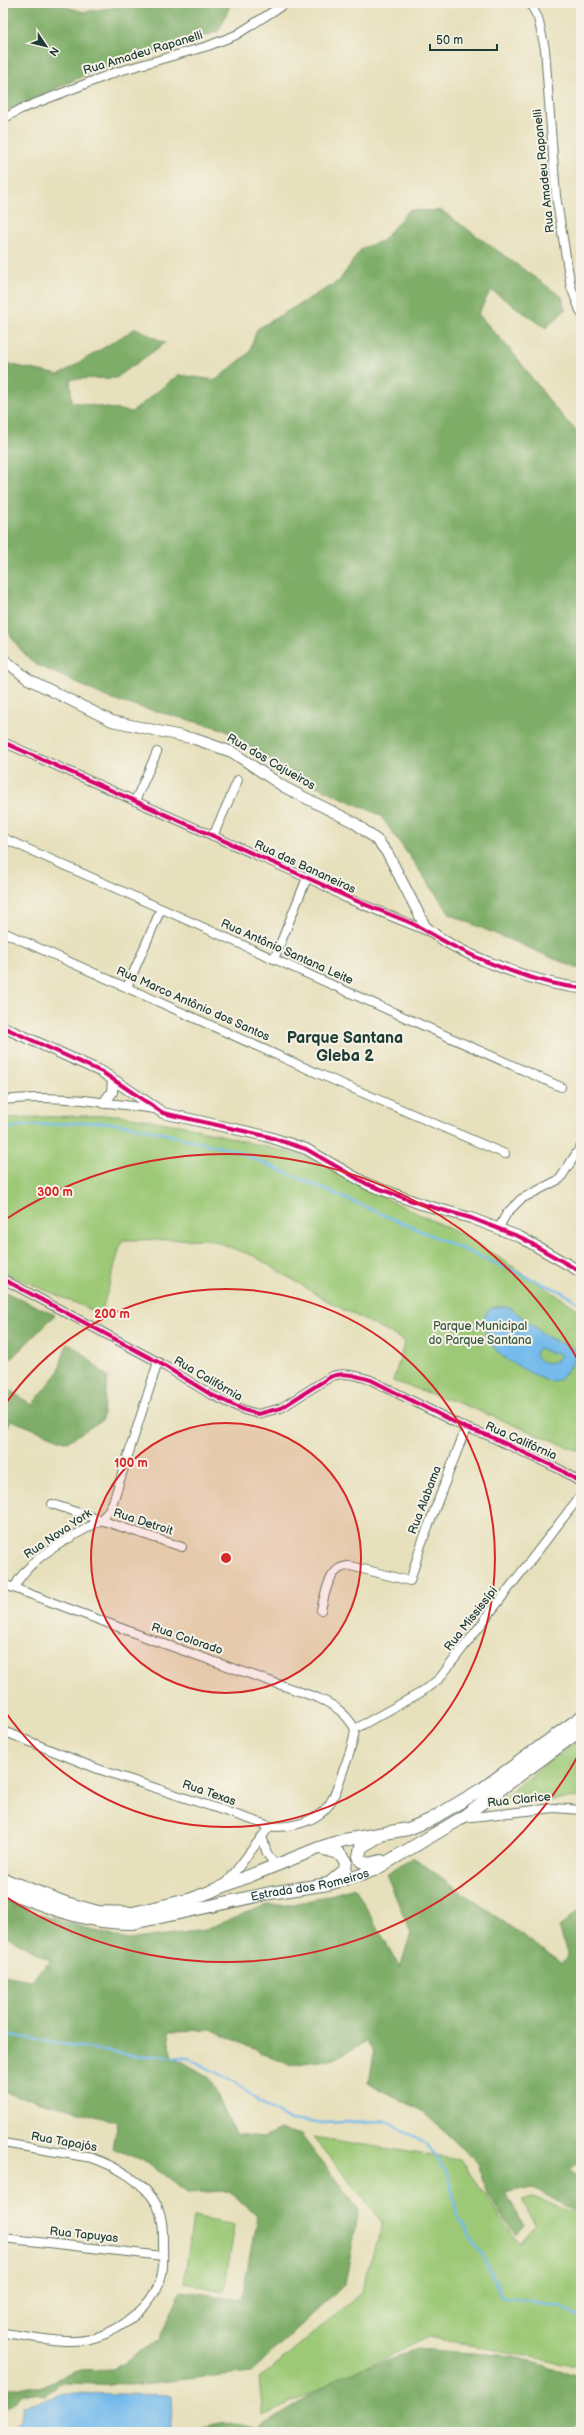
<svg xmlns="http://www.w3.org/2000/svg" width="584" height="2435" font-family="'Balsamiq Sans',sans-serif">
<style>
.green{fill:#9dc977;stroke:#5e8356}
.forest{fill:#7ead68;stroke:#4e754e}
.water{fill:#74bbec;stroke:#4a7c90;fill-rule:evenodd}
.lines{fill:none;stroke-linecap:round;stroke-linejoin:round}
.stream{stroke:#74bbec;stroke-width:2.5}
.minor-casing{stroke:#657664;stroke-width:10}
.tertiary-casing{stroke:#657664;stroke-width:12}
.primary-casing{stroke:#657664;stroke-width:14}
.minor{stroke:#fff;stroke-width:8}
.tertiary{stroke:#fff;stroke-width:10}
.primary{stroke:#fff;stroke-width:12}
.cycleway-casing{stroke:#f7f3e8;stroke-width:6}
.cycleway{stroke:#d6006c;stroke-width:4}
.ring{fill:none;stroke:#d62828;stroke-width:2}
.labels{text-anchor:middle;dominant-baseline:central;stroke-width:4;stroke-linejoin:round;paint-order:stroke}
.street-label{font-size:12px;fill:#1f3d34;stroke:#f7f3e8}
.park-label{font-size:12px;fill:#385941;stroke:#f7f3e8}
.district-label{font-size:16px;font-weight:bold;fill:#1f3d34;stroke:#f7f3e8}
.centre{fill:#d62828;stroke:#f7f3e8;stroke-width:2}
.ring-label{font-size:12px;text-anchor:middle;font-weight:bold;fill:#d62828;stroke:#f7f3e8;stroke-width:4;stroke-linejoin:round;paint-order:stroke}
</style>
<rect width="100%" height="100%" fill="#f7f3e8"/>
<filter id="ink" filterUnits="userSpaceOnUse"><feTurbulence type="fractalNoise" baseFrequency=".025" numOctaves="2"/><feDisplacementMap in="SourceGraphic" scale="8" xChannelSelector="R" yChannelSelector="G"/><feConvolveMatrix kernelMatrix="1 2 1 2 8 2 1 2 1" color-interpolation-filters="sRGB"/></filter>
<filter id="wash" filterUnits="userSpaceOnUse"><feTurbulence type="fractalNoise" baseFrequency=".012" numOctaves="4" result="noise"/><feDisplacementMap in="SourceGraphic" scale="16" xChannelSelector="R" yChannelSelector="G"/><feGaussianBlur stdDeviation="0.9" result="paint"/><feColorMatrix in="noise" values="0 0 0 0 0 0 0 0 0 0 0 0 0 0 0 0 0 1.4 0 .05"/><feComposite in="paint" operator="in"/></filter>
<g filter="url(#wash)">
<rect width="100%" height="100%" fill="#e7e0bc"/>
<g class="green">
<polygon points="119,1115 185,1126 321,1161 387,1199 467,1237 581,1311 581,1452 464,1405 393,1381 405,1341 331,1303 254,1256 208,1239 122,1240 101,1314 3,1272 3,1118"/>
<polygon points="581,1737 581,1798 493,1804"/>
<polygon points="313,2137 460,2160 519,2243 535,2225 522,2200 533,2197 581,2216 581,2361 574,2365 429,2337 263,2416 259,2379 361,2293 383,2223"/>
<polygon points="193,2217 235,2225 224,2291 184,2283"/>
</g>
<g class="forest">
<polygon points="13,3 52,3 84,12 143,3 231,3 219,31 83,76 3,113 3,18"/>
<polygon points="409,210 442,211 562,297 565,310 546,328 491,290 478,314 514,354 554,407 581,436 581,968 576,968 451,915 380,815 305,781 223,729 113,700 33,663 15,643 3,621 3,363 59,375 136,328 165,343 116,378 70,379 72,402 132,412 178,375 216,380 249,353 257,329 339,281 362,248 382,241"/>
<polygon points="3,1291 55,1315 3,1367"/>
<polygon points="67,1343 83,1353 108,1378 102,1420 67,1442 11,1420 3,1437 3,1369 8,1389 32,1405 58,1373"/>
<polygon points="413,1857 561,1963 568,1957 559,1927 577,1911 581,1926 581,2161 570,2171 581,2180 581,2213 572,2210 532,2187 505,2193 524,2225 516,2234 487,2195 478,2163 422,2111 369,2083 374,2053 367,2040 334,2059 289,2065 213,2030 169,2031 171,2055 209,2077 235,2134 264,2137 280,2129 301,2135 359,2210 345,2284 251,2372 132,2385 62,2383 45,2395 23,2394 3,2413 3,2387 39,2387 79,2370 113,2369 159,2340 181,2291 242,2299 257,2216 229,2191 187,2193 147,2162 113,2148 118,2122 3,2092 3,1975 31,1980 51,1961 3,1934 3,1900 40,1915 127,1940 204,1930 266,1905 293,1905 355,1888 400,1968 411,1933 386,1874"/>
<path d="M417 2349 512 2356 576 2375 581 2371V2421L566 2432H193C213 2423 238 2419 258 2429L337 2378Z"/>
</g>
<g class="water">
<path d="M500 1306 510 1308 546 1336 577 1351C574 1361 565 1380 553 1381 546 1382 539 1377 533 1374 514 1364 493 1355 486 1333 484 1327 482 1323 484 1318 487 1310 492 1307 500 1306ZM540 1348 549 1353H558L561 1357C555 1365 540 1365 535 1355L536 1351Z"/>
<path d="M64 2393 171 2395 172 2432H9L21 2419 23 2406C38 2404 50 2398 64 2393Z"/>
</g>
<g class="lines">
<g class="stream">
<polyline points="3,1130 20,1126 98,1122 129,1125 236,1151 562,1292 581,1304"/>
<polyline points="3,2034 129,2055 188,2058 233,2081 268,2108 289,2120 318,2123 387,2121 426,2143 448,2173 458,2217 482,2254 502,2297 560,2306 581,2318"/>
</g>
</g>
</g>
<g filter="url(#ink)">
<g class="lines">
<g class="minor-casing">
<g id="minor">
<polyline points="530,3 538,18 545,49 556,196 571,287 581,313"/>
<polyline points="3,119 21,109 116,72 208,46 236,35 286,3"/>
<polyline points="3,742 321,884 344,897 430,932"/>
<polyline points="135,801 157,752"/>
<polyline points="213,836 238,780"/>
<polyline points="3,838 561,1087"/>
<polyline points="3,932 319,1074 505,1154"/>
<polyline points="274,959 307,878"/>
<polyline points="127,987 161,909"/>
<path d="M3 1100C52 1094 105 1102 154 1109"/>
<polyline points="498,1229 507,1213 521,1199 560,1179 581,1146"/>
<path d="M3 1279 158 1362 210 1394 244 1410 258 1414 281 1408 330 1377C343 1371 358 1376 371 1380L466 1428 487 1435 561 1470 581 1483"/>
<polyline points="52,1504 182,1547"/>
<path d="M3 1584 153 1640 318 1698C334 1705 346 1713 355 1729"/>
<path d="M14 1588C29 1556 70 1539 99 1521L107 1513 113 1502 158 1362"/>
<path d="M321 1610C325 1594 329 1564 351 1566L410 1581 421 1545 466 1428"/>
<polyline points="355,1729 420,1693 439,1679 581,1495"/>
<path d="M3 1731 98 1769 270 1826C280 1828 288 1826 298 1824 329 1816 334 1799 343 1771 348 1757 354 1744 355 1729"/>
<polyline points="463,1818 554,1808 581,1810"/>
<polyline points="263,1839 267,1854 275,1864"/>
<polyline points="225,1885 270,1826"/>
<path d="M3 2143 92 2158C115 2166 145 2182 157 2205 163 2218 163 2230 163 2244 163 2254 164 2265 162 2274 155 2305 122 2330 94 2338 66 2346 31 2336 3 2333"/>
<polyline points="3,2238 163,2256"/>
</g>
</g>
<g class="tertiary-casing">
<g id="tertiary">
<path d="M3 659 28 679 112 721 195 739 232 752 284 787 355 823 378 841 388 854 425 926C453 954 542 985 581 988"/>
<polyline points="3,1027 102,1072 163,1113 266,1136 306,1149 367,1184 421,1204 471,1218 520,1237 581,1272"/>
<polyline points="104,1103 112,1092 113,1080"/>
</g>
</g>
<g class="primary-casing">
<g id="primary">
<polyline points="378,1837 361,1847 359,1856 361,1861 368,1864 381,1861"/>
<polyline points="321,1848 338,1853 346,1861 345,1870 332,1881"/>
<polyline points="3,1879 66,1903 98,1912 133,1913 192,1899 319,1848 344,1840 408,1829 430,1820 482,1789 581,1717"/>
<path id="s1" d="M3 1890C46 1906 86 1924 133 1923L270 1893 328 1884 358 1876 374 1870 460 1819 581 1730"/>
</g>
</g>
<use href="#minor" class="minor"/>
<use href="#tertiary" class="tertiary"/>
<use href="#primary" class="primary"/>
<g class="cycleway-casing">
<g id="cycleway">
<path d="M3 742 321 884C350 900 380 910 411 923 428 931 442 941 459 949 493 966 544 985 581 988"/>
<polyline points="3,1027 102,1072 163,1113 266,1136 306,1149 367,1184 421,1204 471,1218 520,1237 581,1272"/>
<path d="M3 1279 158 1362 210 1394 244 1410 258 1414 281 1408 330 1377C343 1371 358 1376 371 1380L466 1428 487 1435 561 1470 581 1483"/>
</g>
</g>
<use href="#cycleway" class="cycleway"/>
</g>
</g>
<circle cx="226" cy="1558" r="135" fill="#d62828" fill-opacity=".12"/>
<g class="ring">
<circle cx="226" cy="1558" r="135"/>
<path d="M4 1406A269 269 0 1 1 4 1710"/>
<path d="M579 1754A404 404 0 0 1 3 1895M3 1221A404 404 0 0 1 579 1362"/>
</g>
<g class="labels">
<g class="street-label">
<text transform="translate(143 53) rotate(-17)">Rua Amadeu Rapanelli</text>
<text transform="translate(544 171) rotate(-96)">Rua Amadeu Rapanelli</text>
<text transform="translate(271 762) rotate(30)">Rua dos Cajueiros</text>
<text transform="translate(305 867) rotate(25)">Rua das Bananeiras</text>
<text transform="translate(287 952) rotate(24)">Rua Antônio Santana Leite</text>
<text transform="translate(193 1004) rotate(24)">Rua Marco Antônio dos Santos</text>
<text transform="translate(208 1379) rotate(30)">Rua Califórnia</text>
<text transform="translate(521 1441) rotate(24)">Rua Califórnia</text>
<text transform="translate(425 1500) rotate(-69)">Rua Alabama</text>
<text transform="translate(143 1522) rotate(18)">Rua Detroit</text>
<text transform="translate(58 1534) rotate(-34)">Rua Nova York</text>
<text transform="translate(471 1619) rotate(-52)">Rua Mississípi</text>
<text transform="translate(187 1639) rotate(19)">Rua Colorado</text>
<text transform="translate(209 1793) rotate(19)">Rua Texas</text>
<text transform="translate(519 1800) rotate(-6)">Rua Clarice</text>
<text stroke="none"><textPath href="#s1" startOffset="316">Estrada dos Romeiros</textPath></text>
<text transform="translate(64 2142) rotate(10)">Rua Tapajós</text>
<text transform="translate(84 2235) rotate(6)">Rua Tapuyas</text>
</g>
<g class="park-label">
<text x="480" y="1326">Parque Municipal<tspan x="480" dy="14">do Parque Santana</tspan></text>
</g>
<g class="district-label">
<text x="345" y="1038">Parque Santana<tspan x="345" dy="18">Gleba 2</tspan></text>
</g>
</g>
<circle cx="226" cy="1558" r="6" class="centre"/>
<g class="ring-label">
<text x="55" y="1196">300 m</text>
<text x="112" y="1318">200 m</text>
<text x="131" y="1467">100 m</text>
</g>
<rect width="584" height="2435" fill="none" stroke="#f7f3e8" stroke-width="16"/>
<g transform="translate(46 46) rotate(125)" stroke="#f7f3e8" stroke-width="3" paint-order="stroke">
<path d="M0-3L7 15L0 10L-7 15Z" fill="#1f3d34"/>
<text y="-6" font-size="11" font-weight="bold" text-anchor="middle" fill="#1f3d34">N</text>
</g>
<path d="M430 44v6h67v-6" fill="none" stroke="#1f3d34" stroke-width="2"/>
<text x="436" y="44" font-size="12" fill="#1f3d34" stroke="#f7f3e8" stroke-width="3" paint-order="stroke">50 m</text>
</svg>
